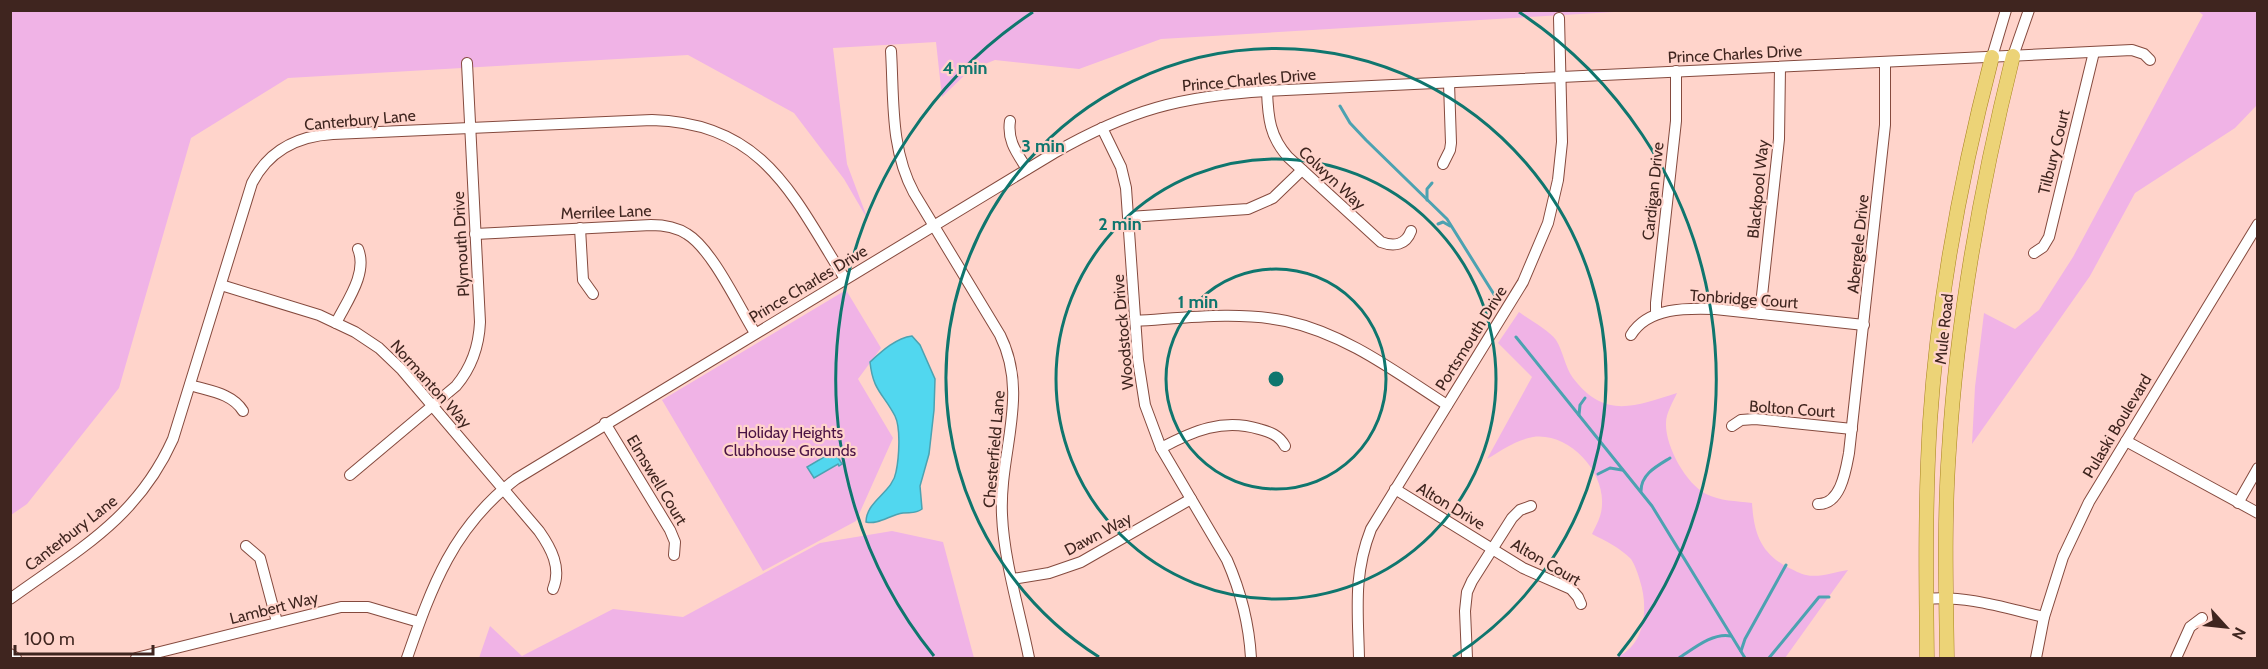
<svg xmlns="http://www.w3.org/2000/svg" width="2268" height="669" font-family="Cabin,sans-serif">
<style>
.green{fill:#f0b3e6}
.water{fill:#51d7ef;stroke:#4ca2b1;stroke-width:1.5}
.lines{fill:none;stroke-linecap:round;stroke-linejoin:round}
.stream{stroke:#4ca2b1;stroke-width:3}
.minor-casing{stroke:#854a3e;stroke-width:12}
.major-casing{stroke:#a7831d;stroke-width:15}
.minor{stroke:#fff;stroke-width:10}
.major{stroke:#ecd377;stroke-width:14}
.ring{fill:none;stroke:#0f766e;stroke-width:3}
.labels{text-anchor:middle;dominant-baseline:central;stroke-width:4.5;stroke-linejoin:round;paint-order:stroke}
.street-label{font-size:16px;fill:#3f251f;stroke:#ffd4cb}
.park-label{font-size:16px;fill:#4a1244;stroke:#ffd4cb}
.centre{fill:#0f766e;stroke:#ffd4cb;stroke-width:3}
.ring-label{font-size:18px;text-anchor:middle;font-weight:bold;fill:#0f766e;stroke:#ffd4cb;stroke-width:4.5;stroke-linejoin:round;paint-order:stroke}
</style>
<rect width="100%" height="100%" fill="#ffd4cb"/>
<g class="green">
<polygon points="11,11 1631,11 1161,39 1079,69 995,60 970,70 942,97 936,42 833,48 847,164 868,220 844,179 794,113 688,55 288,78 191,138 119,388 27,504 11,515"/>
<polygon points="2198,11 2257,11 2257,105 2235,128 2135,193 2090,276 1972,444 1975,387 1984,313 2015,329 2039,310 2073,257 2203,15"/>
<polygon points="846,290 881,348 858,379 893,438 856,521 763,571 662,400"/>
<path d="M1519 312C1528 319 1550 331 1556 340 1563 351 1565 367 1573 378 1605 420 1635 406 1677 393 1673 402 1666 413 1666 423 1665 446 1686 484 1706 494 1720 501 1736 501 1752 503 1754 533 1760 553 1789 568 1794 570 1800 574 1806 575 1819 578 1835 572 1848 570L1785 658H1613C1645 649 1649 608 1640 581 1638 574 1635 565 1631 559 1620 548 1606 541 1592 534 1597 524 1602 515 1602 504 1604 470 1568 432 1533 437 1516 440 1502 450 1487 459L1532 377 1498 343Z"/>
<polygon points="892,531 943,542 974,658 479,658 490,626 522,656 613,609 683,617 820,543"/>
</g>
<g class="water">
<path d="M912 336 920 345 935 379 934 410 929 454 920 486 922 509C916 514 910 512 903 513 890 515 878 525 866 522 866 501 893 492 896 472 899 458 901 428 895 416 883 393 873 391 870 362 882 351 896 338 912 336Z"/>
<polygon points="833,449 842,464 839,466 838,464 814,478 807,467 831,453"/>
</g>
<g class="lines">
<g class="stream">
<polyline points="1340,106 1350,123 1366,140 1447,219 1495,296"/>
<polyline points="1427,200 1427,189 1432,183"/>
<polyline points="1438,224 1443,222 1450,226"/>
<polyline points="1516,337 1652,506 1745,658"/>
<polyline points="1579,415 1580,405 1585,398"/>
<polyline points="1598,474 1610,468 1622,470"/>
<path d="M1641 491C1641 474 1657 466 1670 458"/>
<polyline points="1741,651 1745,639 1786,565"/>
<path d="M1679 658C1693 649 1713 632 1731 636"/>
<polyline points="1769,658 1819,597 1829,597"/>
</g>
<g class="minor-casing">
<g id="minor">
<path d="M891 51C894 99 890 149 914 193L1000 335C1030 395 999 452 1002 515 1004 562 1020 612 1029 658"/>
<polyline points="2013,56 2029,10"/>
<polyline points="1992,57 2006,10"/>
<path d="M1267 91C1268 118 1270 137 1288 157L1381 242C1394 247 1406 245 1411 231"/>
<path d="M1010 121C1007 141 1017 153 1027 169"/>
<path d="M1102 128 1121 167 1126 188 1138 360 1145 405 1161 448 1227 560C1241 592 1249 623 1251 658"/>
<polyline points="1443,164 1450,150 1451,143 1449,83"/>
<polyline points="1129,217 1248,209 1273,198 1302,170"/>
<polyline points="580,228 583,280 593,294"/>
<path d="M475 234 651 225C664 225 676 227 687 234 712 249 739 307 755 333"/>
<polyline points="2034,253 2043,247 2049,237 2094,52"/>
<path d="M221 285 319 315 355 332 379 348 402 370 539 531C551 548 562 568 553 589"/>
<polyline points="1656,314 1656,303 1676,121 1676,71"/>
<polyline points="1760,314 1779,139 1780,67"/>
<path d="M1136 321C1185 318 1237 311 1286 321 1346 334 1397 373 1447 405"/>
<path d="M336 323C347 301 368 273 358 249"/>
<path d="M1631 335C1648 307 1687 308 1715 309L1864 325"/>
<path d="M190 385C209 391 232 393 243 411"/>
<polyline points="605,423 670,530 675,542 674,555"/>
<polyline points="1732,426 1741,420 1755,419 1852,429"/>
<polyline points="2126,441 2258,513"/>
<path d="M1161 448C1193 431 1223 418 1259 429 1270 432 1279 435 1285 446"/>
<path d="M350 475 456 386C472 367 479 346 480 322L467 63"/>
<polyline points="1395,489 1523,568 1571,589 1578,597 1581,604"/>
<polyline points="2238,503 2258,468"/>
<path d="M1818 504C1841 505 1846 469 1849 453L1885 125V63"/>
<polyline points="246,546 260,558 277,622"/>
<polyline points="1013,579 1049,573 1081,562 1191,499"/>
<path d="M10 599C79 549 137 519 173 439L252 183C269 150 297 136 333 134L652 120C764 123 793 196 845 279"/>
<path d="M1926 599C1966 595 2005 608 2044 617"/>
<polyline points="10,654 16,658"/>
<polyline points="136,658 341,607 368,607 419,622"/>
<path d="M407 658C432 586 453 527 516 479L1054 153C1129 110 1181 96 1267 91L2132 50 2144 54 2150 60"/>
<path d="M1359 658C1358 611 1353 575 1371 529L1523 282 1548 223 1558 180 1562 142 1559 18"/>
<polyline points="1467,658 1465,611 1467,592 1472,581 1512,518 1520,510 1531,506"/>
<polyline points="2036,658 2044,617 2063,557 2089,502 2258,224"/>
<polyline points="2176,658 2190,627 2202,618"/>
</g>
</g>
<g class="major-casing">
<g id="major">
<path d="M1927 658C1926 579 1925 500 1930 421 1938 299 1961 176 1992 57"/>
<path d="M1947 658C1946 589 1944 519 1949 450 1957 317 1981 185 2013 56"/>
</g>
</g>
<use href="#minor" class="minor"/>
<use href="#major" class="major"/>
</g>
<g class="ring">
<circle cx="1276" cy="379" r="110"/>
<circle cx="1276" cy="379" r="220"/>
<path d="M1099 657A330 330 0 1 1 1453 657"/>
<path d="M934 656A440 440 0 0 1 1033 12M1519 12A440 440 0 0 1 1618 656"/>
</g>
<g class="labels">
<g class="street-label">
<text transform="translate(1735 54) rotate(-3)">Prince Charles Drive</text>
<text transform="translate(1249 80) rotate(-5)">Prince Charles Drive</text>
<text transform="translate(360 120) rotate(-5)">Canterbury Lane</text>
<text transform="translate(2054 152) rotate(-76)">Tilbury Court</text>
<text transform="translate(1332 178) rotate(43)">Colwyn Way</text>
<text transform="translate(1758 189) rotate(-84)">Blackpool Way</text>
<text transform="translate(1653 191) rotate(-84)">Cardigan Drive</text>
<text transform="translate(606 212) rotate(-2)">Merrilee Lane</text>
<text transform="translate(461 244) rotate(-93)">Plymouth Drive</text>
<text transform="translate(1858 244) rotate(-84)">Abergele Drive</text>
<text transform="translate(808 284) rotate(-31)">Prince Charles Drive</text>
<text transform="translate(1744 299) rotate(4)">Tonbridge Court</text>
<text transform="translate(1944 329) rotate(-84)">Mule Road</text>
<text transform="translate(1123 332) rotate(-95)">Woodstock Drive</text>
<text transform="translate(1471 338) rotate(-58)">Portsmouth Drive</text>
<text transform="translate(431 384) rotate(48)">Normanton Way</text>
<text transform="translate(1792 409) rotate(4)">Bolton Court</text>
<text transform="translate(2117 426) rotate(-59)">Pulaski Boulevard</text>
<text transform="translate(994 449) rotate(-85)">Chesterfield Lane</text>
<text transform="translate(657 480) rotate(59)">Elmswell Court</text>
<text transform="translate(1451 506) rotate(31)">Alton Drive</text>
<text transform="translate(71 533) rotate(-38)">Canterbury Lane</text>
<text transform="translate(1098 534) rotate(-28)">Dawn Way</text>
<text transform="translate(1546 562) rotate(30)">Alton Court</text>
<text transform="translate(274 608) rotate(-14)">Lambert Way</text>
</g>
<g class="park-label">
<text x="790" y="432">Holiday Heights<tspan x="790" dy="18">Clubhouse Grounds</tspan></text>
</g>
</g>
<circle cx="1276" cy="379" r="9" class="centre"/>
<g class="ring-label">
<text x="965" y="74">4 min</text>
<text x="1043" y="152">3 min</text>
<text x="1120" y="230">2 min</text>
<text x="1198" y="308">1 min</text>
</g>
<rect width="2268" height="669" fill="none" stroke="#3f251f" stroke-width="24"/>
<g transform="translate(2226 627) rotate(117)" stroke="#ffd4cb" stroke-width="4.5" paint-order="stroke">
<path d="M0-4.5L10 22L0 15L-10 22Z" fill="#3f251f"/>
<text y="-9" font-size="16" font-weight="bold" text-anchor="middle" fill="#3f251f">N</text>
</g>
<path d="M15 645v9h138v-9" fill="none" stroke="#3f251f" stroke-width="3"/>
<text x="24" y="645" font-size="18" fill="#3f251f" stroke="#ffd4cb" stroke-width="4.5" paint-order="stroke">100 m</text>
</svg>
